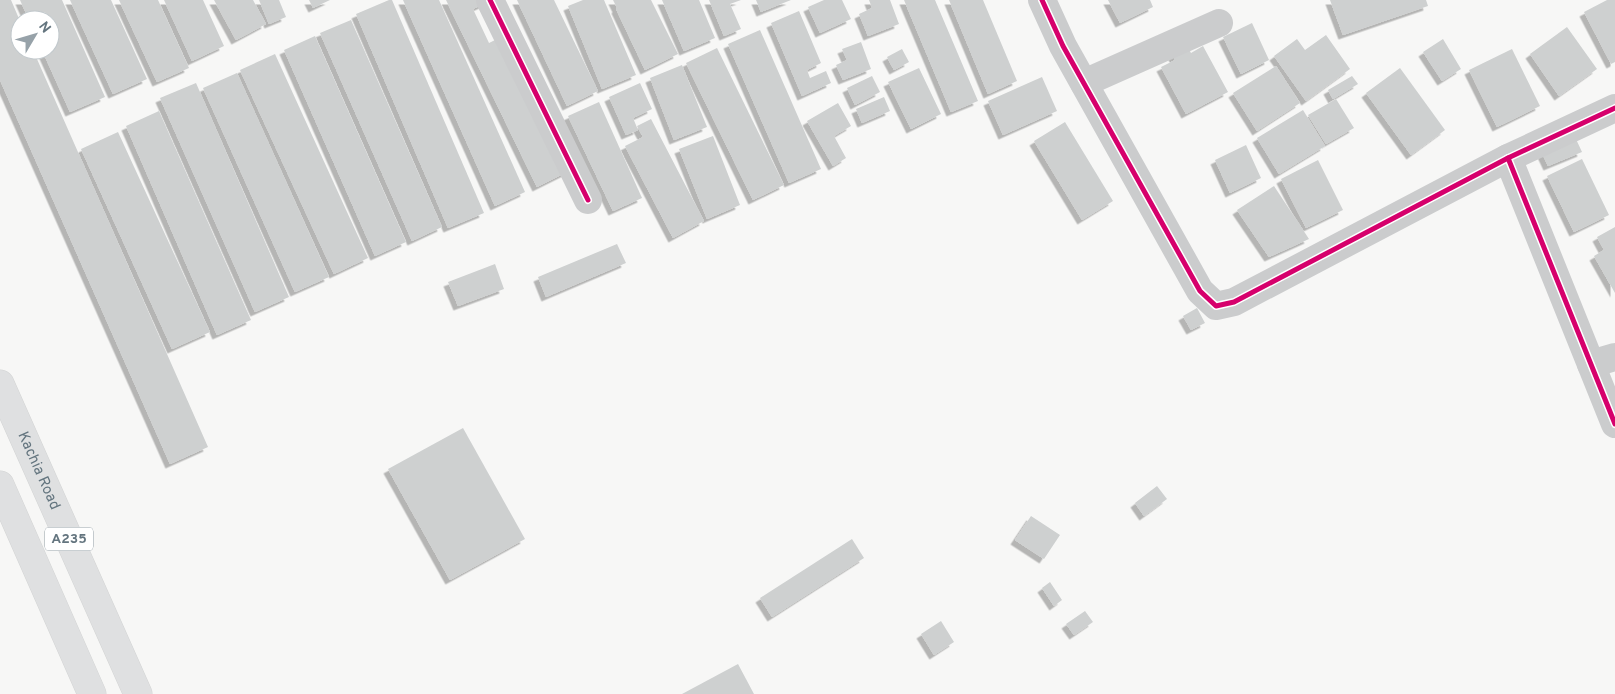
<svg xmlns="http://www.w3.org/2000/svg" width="1615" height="694" font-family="Overpass,sans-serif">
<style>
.building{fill:#ced0d0;filter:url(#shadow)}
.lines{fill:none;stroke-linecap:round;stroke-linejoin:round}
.highway-casing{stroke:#d3d4d4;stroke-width:29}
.minor{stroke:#cbcccd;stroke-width:28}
.highway{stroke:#dfe0e1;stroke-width:28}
.cycleway-casing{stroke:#fff;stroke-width:8}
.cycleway{stroke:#d6006c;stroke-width:5}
.labels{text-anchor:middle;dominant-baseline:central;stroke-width:5;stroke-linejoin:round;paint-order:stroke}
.shield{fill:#fff;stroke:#929ea5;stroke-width:1}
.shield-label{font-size:14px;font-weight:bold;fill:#64757f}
.street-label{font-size:15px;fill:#64757f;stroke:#fff}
</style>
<defs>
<filter id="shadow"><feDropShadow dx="-4.5" dy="4.5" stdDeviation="0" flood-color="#0004"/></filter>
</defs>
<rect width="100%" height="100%" fill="#f7f7f6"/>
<g class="building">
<polygon points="0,0 11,0 20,21 20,50 33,50 208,447 170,464 0,80"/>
<polygon points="20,0 62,0 105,97 70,112 42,50 50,50 50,20 29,20"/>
<polygon points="70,0 111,0 147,79 113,94"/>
<polygon points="119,0 158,0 189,68 157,82"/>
<polygon points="164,0 203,0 224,46 192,61"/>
<polygon points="214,0 253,0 266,24 236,40"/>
<polygon points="259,0 279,0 286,17 269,24"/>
<polygon points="309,0 330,0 313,8"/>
<polygon points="389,0 392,0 484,213 448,228 356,14"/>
<polygon points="403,0 439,0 525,192 495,206"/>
<polygon points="446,0 492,0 473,9 489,43 501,37 567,172 537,187"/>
<polygon points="517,0 554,0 598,91 567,106"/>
<polygon points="583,0 604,0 636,75 602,89 568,6"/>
<polygon points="613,0 651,0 678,54 645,70 616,9 617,8"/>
<polygon points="662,0 699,0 715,38 684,51"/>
<polygon points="709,0 741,0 730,4 741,29 724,36"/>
<polygon points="756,0 791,0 761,12"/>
<polygon points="824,0 842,0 851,19 820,33 808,7"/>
<polygon points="869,0 890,0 899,24 868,36 859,14 872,8"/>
<polygon points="904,0 935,0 978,101 951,112"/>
<polygon points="949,0 983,0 1017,81 988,94"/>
<polygon points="1108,0 1150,0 1153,7 1120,23"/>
<polygon points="1330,0 1426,0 1428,6 1343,35"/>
<polygon points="1607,0 1615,0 1615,62 1611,64 1584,12"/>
<polygon points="799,11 821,63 807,70 810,78 826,71 831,83 802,96 771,23"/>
<polygon points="351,20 442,227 412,241 320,33"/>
<polygon points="1252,23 1269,60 1241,74 1223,37"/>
<polygon points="1567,27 1597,69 1559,96 1530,54"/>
<polygon points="760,30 821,169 789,183 728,44"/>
<polygon points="1326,35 1350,69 1306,101 1274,56 1297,39 1305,50"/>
<polygon points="315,36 406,242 375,256 284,50"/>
<polygon points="1443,39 1461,69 1442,81 1423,52"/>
<polygon points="861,42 871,69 843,80 836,65 847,60 842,49"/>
<polygon points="1186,44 1191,53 1203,46 1228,92 1186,114 1161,67 1175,60 1171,51"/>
<polygon points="717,48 784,185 753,200 686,63"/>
<polygon points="902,49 909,62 894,70 887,57"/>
<polygon points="1512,49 1540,106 1497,127 1469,70"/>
<polygon points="275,54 368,258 334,274 240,70"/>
<polygon points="682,65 707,127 674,140 650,78"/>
<polygon points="1276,66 1300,103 1257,131 1233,93"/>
<polygon points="919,68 941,114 911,129 888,82"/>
<polygon points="1400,68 1445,130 1411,155 1366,93"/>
<polygon points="237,73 329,277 295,292 203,88"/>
<polygon points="872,76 880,92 855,105 847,88"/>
<polygon points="1352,76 1358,84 1333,99 1328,90"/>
<polygon points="1042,77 1057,111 1003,135 988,101"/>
<polygon points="196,83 289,297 255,312 160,98"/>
<polygon points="640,83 652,109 633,118 638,130 626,135 609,97"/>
<polygon points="884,97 890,111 862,123 856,109"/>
<polygon points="1336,99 1354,128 1326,144 1308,115"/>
<polygon points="599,102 642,198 613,211 568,116"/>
<polygon points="838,103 851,126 834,136 846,158 833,166 807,121"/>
<polygon points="1303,110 1325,146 1279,174 1257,138"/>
<polygon points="159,111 251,320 217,335 126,126"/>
<polygon points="651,119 704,221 673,238 625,146 643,137 637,126"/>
<polygon points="1065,122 1113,201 1082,220 1034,141"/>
<polygon points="118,132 210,332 172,349 81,149"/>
<polygon points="713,136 740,205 707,219 679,149"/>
<polygon points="1575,137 1582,152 1548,166 1541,151"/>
<polygon points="1246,145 1261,178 1230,193 1215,160"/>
<polygon points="1582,159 1609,215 1574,232 1547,176"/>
<polygon points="1318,160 1343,210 1306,228 1281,179"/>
<polygon points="1274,186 1309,239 1269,257 1237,210"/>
<polygon points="1615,227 1615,293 1594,256 1604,250 1597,237"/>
<polygon points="617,244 626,263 546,297 538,277"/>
<polygon points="495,264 504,289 458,306 448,282"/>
<polygon points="1197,308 1205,323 1191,330 1183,316"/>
<polygon points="463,428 525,539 450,580 388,469"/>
<polygon points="1157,486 1167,499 1144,516 1135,503"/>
<polygon points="1031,516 1060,535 1044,559 1015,540"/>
<polygon points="852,539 864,558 772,617 760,598"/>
<polygon points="1050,582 1062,600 1054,606 1042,588"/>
<polygon points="1085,611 1093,622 1074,635 1066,624"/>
<polygon points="941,621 954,642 934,655 921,634"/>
<polygon points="738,664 754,694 682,694"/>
</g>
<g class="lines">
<g class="highway-casing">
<g id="highway">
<path id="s1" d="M0 384 138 694"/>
<polyline points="0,485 92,694"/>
</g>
</g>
<g class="minor">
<polyline points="490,0 588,200"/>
<polyline points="1042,0 1063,46 1200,291 1216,306 1234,302 1508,158 1615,108"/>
<polyline points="1084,83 1219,23"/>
<polyline points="1508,158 1615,424"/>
<polyline points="1591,364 1615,357"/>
</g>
<use href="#highway" class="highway"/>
<g class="cycleway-casing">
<g id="cycleway">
<polyline points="490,0 588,200"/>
<polyline points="1042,0 1063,46 1200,291 1216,306 1234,302 1508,158 1615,108"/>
<polyline points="1508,158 1615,424"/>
</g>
</g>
<use href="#cycleway" class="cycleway"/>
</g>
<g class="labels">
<rect class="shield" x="45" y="527.5" width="48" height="23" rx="4"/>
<g class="shield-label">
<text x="69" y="539">A235</text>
</g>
<g class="street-label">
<text stroke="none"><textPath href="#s1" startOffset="95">Kachia Road</textPath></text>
</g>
</g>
<g transform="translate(35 35) rotate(52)"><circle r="24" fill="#ffffff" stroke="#c1c8cc"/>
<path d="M0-4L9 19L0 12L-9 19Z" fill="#97a2a9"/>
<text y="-8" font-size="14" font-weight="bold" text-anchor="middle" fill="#64757f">N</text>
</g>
</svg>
